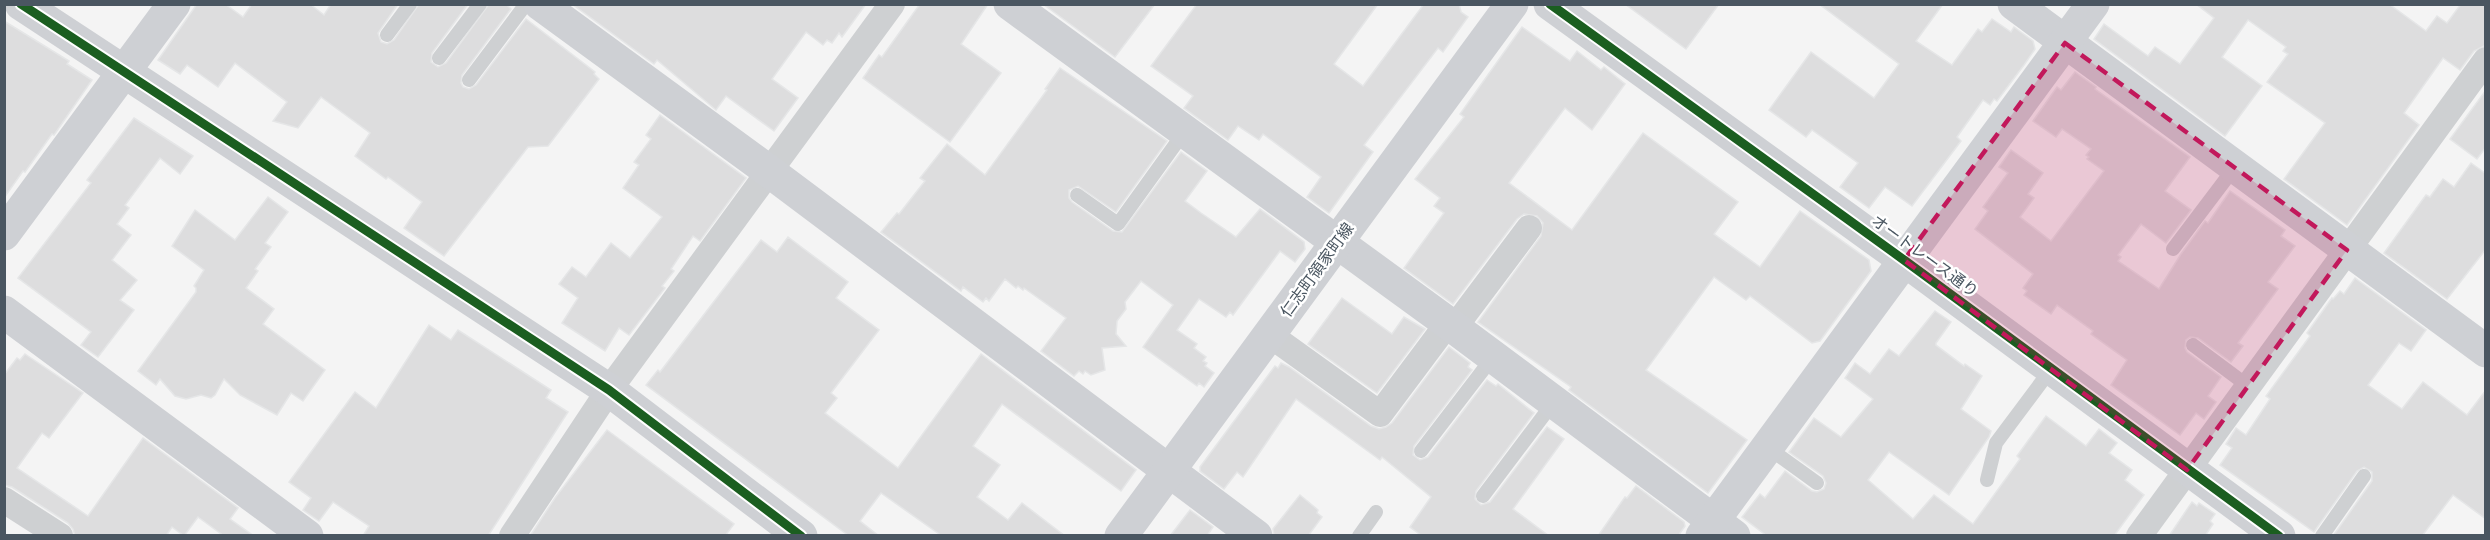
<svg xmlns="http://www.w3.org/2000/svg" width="2490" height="540" font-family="Jost,'Noto Sans JP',sans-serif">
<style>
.building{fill:#ddddde;stroke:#e5e6e7;stroke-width:1.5}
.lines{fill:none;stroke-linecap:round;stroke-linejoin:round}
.lane{stroke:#ced0d2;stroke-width:14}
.street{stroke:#ced0d2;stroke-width:26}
.secondary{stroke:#ced0d4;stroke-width:33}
.cycleway-casing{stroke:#fff;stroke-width:13}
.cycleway{stroke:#1b5e20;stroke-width:9}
.marked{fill:#c2185b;fill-opacity:0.2;stroke:#c2185b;stroke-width:4.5;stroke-dasharray:12 8;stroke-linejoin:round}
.labels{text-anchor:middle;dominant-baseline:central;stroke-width:5;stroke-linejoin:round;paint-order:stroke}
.street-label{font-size:16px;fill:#4a5661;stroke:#fff}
</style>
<rect width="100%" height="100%" fill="#f4f4f4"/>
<g class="building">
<polygon points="197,4 225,4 243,17 252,4 310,4 324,15 331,4 398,4 378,33 381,42 387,44 394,40 419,4 468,4 432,53 431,62 438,67 446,63 489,4 506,4 511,9 462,75 461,83 463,87 469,89 476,85 526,19 595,72 594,74 599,79 548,146 528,147 444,256 404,228 422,202 388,177 386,179 355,156 370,133 321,97 298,128 273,121 287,102 235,63 218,87 187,65 180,74 158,60"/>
<polygon points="572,4 866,4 842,37 839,33 832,43 827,40 823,45 806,32 772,79 798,98 774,131 726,96 716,110 657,60 654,64"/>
<polygon points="920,4 988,4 961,44 1001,73 950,142 863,78 879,55 882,57"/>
<polygon points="1043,4 1155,4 1115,57"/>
<polygon points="1197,4 1378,4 1334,64 1363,86 1424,4 1459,4 1461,12 1468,17 1443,52 1438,48 1364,145 1373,152 1329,213 1307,197 1321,177 1263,134 1259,140 1238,126 1228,140 1184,108 1193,96 1151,66"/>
<polygon points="1625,4 1719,4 1686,49"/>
<polygon points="1819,4 1943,4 1916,41 1952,65 1978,29 1982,32 1992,19 2011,32 2014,27 2033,41 2035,49 2024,65 1997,101 1994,99 1990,105 1983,100 1957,137 1961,141 1912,206 1885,187 1869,208 1840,187 1858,163 1812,130 1806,137 1769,110 1811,52 1874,98 1899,64"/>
<polygon points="2196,4 2389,4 2426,31 2437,16 2447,23 2461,4 2486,4 2486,45 2474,51 2460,70 2443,58 2404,113 2419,125 2347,225 2284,179 2325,123 2267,82 2288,54 2283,51 2286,47 2248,20 2222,57 2262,86 2225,136 2094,39 2104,24 2148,56 2155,47 2180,64 2214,18"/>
<polygon points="4,21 69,61 67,64 92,80 54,135 52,134 25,172 23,171 4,198"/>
<polygon points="1522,27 1570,61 1577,51 1601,70 1604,67 1625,84 1592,130 1565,108 1509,183 1572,230 1643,133 1738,202 1714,234 1760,267 1800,211 1869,260 1871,271 1820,341 1812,343 1750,296 1746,300 1714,277 1646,370 1747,440 1708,493 1569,390 1571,387 1478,322 1541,236 1543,223 1537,216 1524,214 1517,219 1453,304 1404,268 1444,213 1434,206 1440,198 1415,179 1464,117 1460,114"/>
<polygon points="1060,68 1167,141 1116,212 1078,186 1069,190 1069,198 1072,202 1113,231 1122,232 1181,152 1207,171 1185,201 1201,213 1236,237 1260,209 1304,242 1305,249 1295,262 1280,251 1233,315 1230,312 1226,317 1199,299 1177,330 1197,344 1194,348 1206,357 1203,361 1207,363 1205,366 1214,373 1204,387 1199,383 1197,386 1143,347 1173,305 1141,281 1125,302 1126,309 1117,321 1116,334 1126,346 1102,348 1105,370 1091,375 1085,371 1083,374 1079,371 1074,376 1041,351 1066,318 1024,288 1023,290 1018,286 1016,288 1005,279 989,301 986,298 983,302 963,287 961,291 881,232 897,213 899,214 925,181 920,178 947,144 985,175 1047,90 1045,89"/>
<polygon points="2075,72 2096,87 2095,89 2190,157 2165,191 2191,210 2166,243 2141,224 2118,255 2121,257 2118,261 2159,289 2181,254 2205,221 2208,223 2230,191 2285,230 2281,236 2295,246 2268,282 2278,289 2238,343 2243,346 2231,362 2198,338 2190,337 2186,340 2185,348 2187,352 2221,377 2208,396 2216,402 2204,419 2196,413 2180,435 2111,385 2127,360 2091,334 2093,331 2057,305 2051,314 2024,295 2027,291 2023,288 2033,274 1975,229 1988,211 1983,207 2008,173 1999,167 2011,150 2043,173 2028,194 2034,198 2020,217 2051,241 2104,171 2087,159 2089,157 2086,155 2091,149 2062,129 2056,137 2033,121 2057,87 2061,90"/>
<polygon points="2486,90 2486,147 2477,159 2450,139"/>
<polygon points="660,115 746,178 700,241 693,236 671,269 674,271 662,286 665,288 629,335 619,328 605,351 562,323 578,298 559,284 572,267 586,277 611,243 630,258 662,217 623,188 639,165 634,162 651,139 646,135"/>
<polygon points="134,118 193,156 180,174 160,158 125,205 129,208 117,224 131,235 112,260 137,280 120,300 134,310 98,357 81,345 91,332 18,278 91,183 87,180"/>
<polygon points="2471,163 2486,174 2486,249 2447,299 2384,253 2426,195 2430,197 2443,179 2454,187"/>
<polygon points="268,197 288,212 265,243 271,247 255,269 258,271 246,288 274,309 263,324 325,370 303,401 291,393 277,415 240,395 224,379 215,395 211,398 201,395 186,399 175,396 160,379 156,385 138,371 196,292 196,288 194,286 204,270 172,246 195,210 235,240"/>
<polygon points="788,237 848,282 836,298 879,330 831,393 837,398 825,413 898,468 981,354 1136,470 1121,491 1002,404 973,446 1000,465 977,497 1008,520 1022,503 1065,536 942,536 881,493 860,521 879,536 849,536 646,385 658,370 660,372 761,240 777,252"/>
<polygon points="2355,278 2426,330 2411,351 2399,343 2368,385 2402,409 2423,382 2467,415 2486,390 2486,519 2453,495 2422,536 2333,536 2372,481 2372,472 2364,467 2357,471 2314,532 2220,465 2232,448 2226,444 2236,428 2246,435 2270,399 2266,396 2310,336 2307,333 2332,298 2333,299 2340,291 2344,294"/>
<polygon points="1342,298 1392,334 1404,317 1425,329 1377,393 1308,344"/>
<polygon points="1935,311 1951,322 1936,343 1936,345 1964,366 1965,364 1982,376 1961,409 1991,431 1989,437 1949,495 1889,452 1868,480 1913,519 1934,495 1973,524 2020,459 2017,456 2046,416 2086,446 2099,429 2117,443 2109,453 2132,470 2125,480 2144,495 2114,536 1767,536 1742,517 1760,494 1765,498 1785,471 1812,491 1817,492 1824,489 1826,483 1823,476 1789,452 1814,418 1841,437 1873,399 1845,378 1855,363 1870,374 1889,349 1899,356"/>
<polygon points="429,325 451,340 458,330 551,390 546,398 568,412 488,536 363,536 369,526 333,502 319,521 303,510 311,498 289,482 355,392 376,408"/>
<polygon points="1449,347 1470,363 1468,367 1472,370 1414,446 1413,455 1420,460 1428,457 1487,380 1496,386 1498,384 1534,413 1476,491 1475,499 1481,505 1490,502 1547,427 1564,439 1513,509 1549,536 1422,536 1410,527 1431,497 1382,457 1380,460 1296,399 1243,477 1237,472 1224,489 1200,471 1200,467 1275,366 1278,368 1281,363 1289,367 1371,426 1379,429 1386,427 1392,423"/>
<polygon points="25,354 83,393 49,438 42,433 17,468 88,516 143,438 238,508 230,519 254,536 224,536 198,517 184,536 172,527 166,536 75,536 73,529 68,523 12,487 4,485 4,375 17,358 20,360"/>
<polygon points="607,430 734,524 725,536 530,536 555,498"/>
<polygon points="1636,486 1684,522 1685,526 1678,536 1598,536 1625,497 1627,498"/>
<polygon points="1300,495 1318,510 1317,513 1322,517 1308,536 1274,536 1273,529"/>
<polygon points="2192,502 2197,506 2199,503 2215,514 2210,521 2213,524 2205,536 2169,536"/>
<polygon points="1190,510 1213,527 1207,536 1170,536"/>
</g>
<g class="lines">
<g class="lane">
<polyline points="387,35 410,4"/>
<polyline points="439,58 480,4"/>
<polyline points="469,80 526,4"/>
<polyline points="1077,195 1118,224 1185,131"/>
<polyline points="2173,249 2235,167"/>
<polyline points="2193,345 2248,386"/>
<polyline points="1767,447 1817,483"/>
<polyline points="1421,451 1493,357"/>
<polyline points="1987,480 1996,443 2052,368"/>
<polyline points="1483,496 1553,403"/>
<polyline points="1359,536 1376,512"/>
<polyline points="2322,536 2364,476"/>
</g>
<g class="street">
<polyline points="1454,328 1529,228"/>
<polyline points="1270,335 1380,414 1448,323"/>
<polyline points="4,500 60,536"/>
<polyline points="512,536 609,390 892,4"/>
<polyline points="2139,536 2486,60"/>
</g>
<g class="secondary">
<polyline points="21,4 609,390 801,536"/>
<polyline points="540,4 770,172 1256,536"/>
<polyline points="1010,4 1448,323 1734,536"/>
<polyline points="1550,4 1904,260 2279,536"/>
<polyline points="2014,4 2486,351"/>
<polyline points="4,234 174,4"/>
<polyline points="4,312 307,536"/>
<polyline points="1121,536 1512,4"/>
<polyline points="1702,536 2093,4"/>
</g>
<g class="cycleway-casing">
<g id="cycleway">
<polyline points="21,4 609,390 801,536"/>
<polyline points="1550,4 1904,260 2279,536"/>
</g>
</g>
<use href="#cycleway" class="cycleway"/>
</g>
<path class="marked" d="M2065 43 2347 250 2187 470 1904 260Z"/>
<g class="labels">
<g class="street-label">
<text transform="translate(1925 256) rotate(36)">オートレース通り</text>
<text transform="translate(1317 270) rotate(-54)">仁志町領家町線</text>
</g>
</g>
<rect width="2490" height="540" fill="none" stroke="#4a5661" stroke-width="12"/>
</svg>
